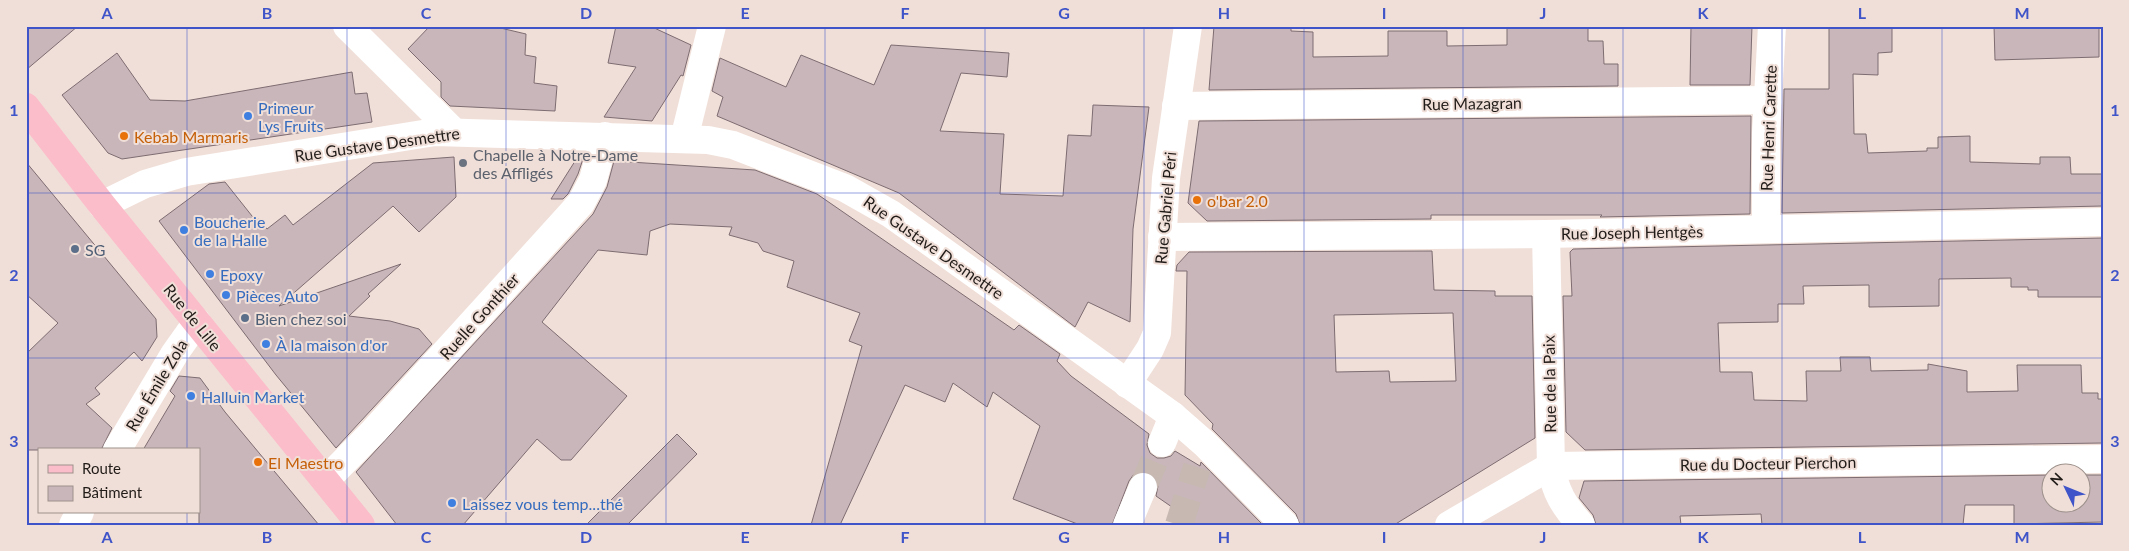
<svg xmlns="http://www.w3.org/2000/svg" width="2129" height="551" font-family="Lato,sans-serif">
<style>
.building{fill:#c8b6bb;stroke:#7d6c71;fill-rule:evenodd}
.lines{fill:none;stroke-linecap:round;stroke-linejoin:round}
.minor-tunnel{stroke:#c7b8b2;stroke-width:28;stroke-dasharray:28 14;stroke-linecap:butt}
.minor{stroke:#fff;stroke-width:28}
.major{stroke:#fbbdca;stroke-width:28}
.grid{fill:none;stroke:#3f54c8;stroke-width:1;stroke-opacity:0.55}
.shop-dot{fill:#3f7fe0;stroke:#f0dfd8;stroke-width:2}
.food-dot{fill:#e8710a;stroke:#f0dfd8;stroke-width:2}
.worship-dot{fill:#6b7280;stroke:#f0dfd8;stroke-width:2}
.service-dot{fill:#5c6f8a;stroke:#f0dfd8;stroke-width:2}
.labels{text-anchor:middle;dominant-baseline:central;stroke-width:4;stroke-linejoin:round;paint-order:stroke}
.street-label{font-size:16px;fill:#221c19;stroke:#f0dfd8}
.shop-label{font-size:16px;fill:#366cbe;stroke:#f0dfd8;text-anchor:start}
.food-label{font-size:16px;fill:#c56008;stroke:#f0dfd8;text-anchor:start}
.worship-label{font-size:16px;fill:#5b616d;stroke:#f0dfd8;text-anchor:start}
.service-label{font-size:16px;fill:#4e5e75;stroke:#f0dfd8;text-anchor:start}
.neatline{fill:none;stroke:#3f54c8;stroke-width:2}
.grid-label{font-size:16px;text-anchor:middle;font-weight:bold;fill:#3f54c8}
</style>
<rect width="100%" height="100%" fill="#f0dfd8"/>
<g class="building">
<polygon points="26,26 78,26 26,70"/>
<polygon points="430,26 492,26 526,34 525,55 536,57 534,83 557,86 555,111 450,106 441,97 441,82 408,49"/>
<polygon points="616,26 650,26 691,45 683,76 681,75 652,121 604,117 636,67 608,63"/>
<polygon points="1214,26 1291,26 1291,31 1313,32 1313,57 1388,56 1388,31 1447,31 1447,46 1507,45 1507,27 1588,28 1588,41 1603,41 1604,64 1618,64 1618,86 1209,90"/>
<polygon points="1691,26 1752,26 1750,85 1690,85"/>
<polygon points="1829,26 1892,26 1892,52 1878,53 1878,75 1853,74 1854,134 1866,134 1868,153 1927,151 1927,148 1938,148 1938,137 1970,136 1970,162 2040,164 2040,157 2070,157 2071,174 2103,174 2103,206 1782,213 1784,89 1829,89"/>
<polygon points="1994,26 2099,26 2099,57 1995,60"/>
<polygon points="891,45 1009,53 1007,77 961,73 940,131 1004,134 1000,194 1063,196 1068,135 1091,136 1093,105 1149,107 1133,229 1130,322 1088,302 1075,327 899,193 717,116 723,97 712,91 720,58 786,87 801,55 874,85"/>
<polygon points="117,53 150,100 185,101 352,72 355,94 367,93 372,122 122,159 108,153 62,95"/>
<polygon points="1751,116 1750,214 1600,217 1602,215 1431,215 1431,219 1207,221 1188,203 1199,121"/>
<polygon points="454,157 456,197 419,232 393,206 279,306 401,264 368,294 370,296 349,316 390,321 419,329 432,344 336,448 276,375 159,221 209,184 225,182 256,221 259,219 267,229 285,215 293,225 373,163"/>
<polygon points="577,158 583,159 578,174 568,194 563,199 551,199"/>
<polygon points="614,161 755,170 817,194 1014,330 1019,325 1060,354 1057,361 1071,376 1149,434 1147,445 1150,453 1157,458 1164,458 1171,456 1175,451 1200,466 1201,462 1263,525 1179,525 1182,514 1156,496 1158,486 1156,478 1149,473 1142,472 1134,474 1129,481 1112,525 1080,525 1013,499 1040,426 993,392 987,407 953,383 945,402 905,385 840,525 811,525 862,346 849,341 860,313 787,287 794,261 763,251 758,243 729,235 732,227 670,224 650,231 647,255 598,250 542,322 627,396 571,460 561,460 537,439 463,525 397,525 356,472 593,214 607,187"/>
<polygon points="26,162 156,319 157,337 142,361 134,352 95,388 100,394 86,404 112,428 101,450 26,450 26,354 58,323 26,294"/>
<polygon points="2103,238 2103,297 2038,297 2038,290 2028,290 2028,287 2011,287 2011,278 1939,279 1939,306 1869,307 1869,285 1803,286 1804,304 1778,304 1778,322 1718,323 1720,372 1752,372 1754,400 1807,401 1806,371 1841,371 1840,357 1870,357 1871,371 1928,370 1928,364 1967,371 1967,392 2018,391 2017,365 2081,365 2082,393 2098,393 2098,399 2103,399 2103,443 1585,450 1566,432 1563,296 1572,296 1570,252 1573,249"/>
<path d="M1432 251 1434 290 1495 291V296H1532L1535 438 1394 525H1300L1296 514 1212 429 1213 424 1185 395 1187 271H1176L1177 265 1189 252ZM1453 313 1456 381 1390 382 1389 371 1336 372 1334 315Z"/>
<polygon points="179,376 200,378 225,412 319,525 199,525 199,450 143,450 175,396 170,391"/>
<polygon points="677,434 697,454 627,525 586,525"/>
<polygon points="2052,475 2052,504 2082,504 2082,475 2103,475 2103,522 2014,524 2014,505 1965,505 1963,525 1762,525 1761,514 1680,516 1681,525 1596,525 1593,515 1579,498 1584,481"/>
</g>
<g class="lines">
<g class="minor-tunnel">
<polyline points="1143,487 1162,443"/>
<polyline points="1179,525 1197,467"/>
</g>
<g class="minor">
<polyline points="347,26 453,131"/>
<polyline points="1176,106 1768,100"/>
<polyline points="684,139 712,26"/>
<polyline points="102,205 145,184 186,172 435,132 708,140 733,145 845,188 891,214 1173,416 1205,444 1285,525"/>
<polyline points="1766,229 1766,132 1772,26"/>
<path d="M1546 234 1551 466C1555 492 1564 506 1581 525"/>
<polyline points="1162,237 1546,234 2103,222"/>
<polyline points="1127,384 1150,349 1157,333 1166,178 1188,26"/>
<polyline points="1162,443 1173,416"/>
<polyline points="117,450 175,353 197,322"/>
<polyline points="326,480 374,431 581,203 593,180 605,136"/>
<polyline points="73,525 80,512"/>
<polyline points="1127,525 1143,487"/>
<polyline points="1449,525 1551,466 2103,459"/>
</g>
<polyline class="major" points="26,107 102,205 361,525"/>
</g>
<path class="grid" d="M187 26V450M347 26V525M506 26V525M666 26V525M825 26V525M985 26V525M1144 26V525M1304 26V525M1463 26V525M1623 26V525M1782 26V525M1942 26V525M26 193H2103M26 358H2103M187 512V525"/>
<g class="shop-dot">
<circle cx="248" cy="116" r="5"/>
<circle cx="184" cy="230" r="5"/>
<circle cx="210" cy="274" r="5"/>
<circle cx="226" cy="295" r="5"/>
<circle cx="266" cy="344" r="5"/>
<circle cx="191" cy="396" r="5"/>
<circle cx="452" cy="503" r="5"/>
</g>
<g class="food-dot">
<circle cx="124" cy="136" r="5"/>
<circle cx="1197" cy="200" r="5"/>
<circle cx="258" cy="462" r="5"/>
</g>
<circle class="worship-dot" cx="463" cy="163" r="5"/>
<g class="service-dot">
<circle cx="75" cy="249" r="5"/>
<circle cx="245" cy="318" r="5"/>
</g>
<g class="labels">
<g class="street-label">
<text transform="translate(1472 103) rotate(-1)">Rue Mazagran</text>
<text transform="translate(1768 128) rotate(-88)">Rue Henri Carette</text>
<text transform="translate(377 144) rotate(-8)">Rue Gustave Desmettre</text>
<text transform="translate(1165 208) rotate(-85)">Rue Gabriel Péri</text>
<text transform="translate(1632 232) rotate(-1)">Rue Joseph Hentgès</text>
<text transform="translate(934 247) rotate(35)">Rue Gustave Desmettre</text>
<text transform="translate(479 316) rotate(-48)">Ruelle Gonthier</text>
<text transform="translate(193 317) rotate(51)">Rue de Lille</text>
<text transform="translate(1549 384) rotate(-91)">Rue de la Paix</text>
<text transform="translate(156 385) rotate(-59)">Rue Émile Zola</text>
<text transform="translate(1768 463) rotate(-1)">Rue du Docteur Pierchon</text>
</g>
<g class="shop-label">
<text x="258" y="107">Primeur<tspan x="258" dy="18">Lys Fruits</tspan></text>
<text x="194" y="221">Boucherie<tspan x="194" dy="18">de la Halle</tspan></text>
<text x="220" y="274">Epoxy</text>
<text x="236" y="295">Pièces Auto</text>
<text x="276" y="344">À la maison d'or</text>
<text x="201" y="396">Halluin Market</text>
<text x="462" y="503">Laissez vous temp...thé</text>
</g>
<g class="food-label">
<text x="134" y="136">Kebab Marmaris</text>
<text x="1207" y="200">o'bar 2.0</text>
<text x="268" y="462">El Maestro</text>
</g>
<g class="worship-label">
<text x="473" y="154">Chapelle à Notre-Dame<tspan x="473" dy="18">des Affligés</tspan></text>
</g>
<g class="service-label">
<text x="85" y="249">SG</text>
<text x="255" y="318">Bien chez soi</text>
</g>
</g>
<rect width="2129" height="551" fill="none" stroke="#f0dfd8" stroke-width="55"/>
<rect x="38" y="448" width="162" height="65" fill="#f0dfd8" stroke="#9e918c"/>
<rect x="48" y="465" width="25" height="8" fill="#fbbdca" stroke="#9e918c"/>
<text x="82" y="474" font-size="15" fill="#221c19">Route</text>
<rect x="48" y="486" width="25" height="15" fill="#c8b6bb" stroke="#9e918c"/>
<text x="82" y="498" font-size="15" fill="#221c19">Bâtiment</text>
<g transform="translate(2066 488) rotate(313)"><circle r="24" fill="#f0dfd8" stroke="#9e918c"/>
<path d="M0-4L9 19L0 12L-9 19Z" fill="#3f54c8"/>
<text y="-8" font-size="14" font-weight="bold" text-anchor="middle" fill="#221c19">N</text>
</g>
<rect x="28" y="28" width="2074" height="496" class="neatline"/>
<g class="grid-label">
<text x="107" y="19">A</text>
<text x="267" y="19">B</text>
<text x="426" y="19">C</text>
<text x="586" y="19">D</text>
<text x="745" y="19">E</text>
<text x="905" y="19">F</text>
<text x="1064" y="19">G</text>
<text x="1224" y="19">H</text>
<text x="1384" y="19">I</text>
<text x="1543" y="19">J</text>
<text x="1703" y="19">K</text>
<text x="1862" y="19">L</text>
<text x="2022" y="19">M</text>
<text x="14" y="116">1</text>
<text x="2115" y="116">1</text>
<text x="14" y="281">2</text>
<text x="2115" y="281">2</text>
<text x="14" y="447">3</text>
<text x="2115" y="447">3</text>
<text x="107" y="543">A</text>
<text x="267" y="543">B</text>
<text x="426" y="543">C</text>
<text x="586" y="543">D</text>
<text x="745" y="543">E</text>
<text x="905" y="543">F</text>
<text x="1064" y="543">G</text>
<text x="1224" y="543">H</text>
<text x="1384" y="543">I</text>
<text x="1543" y="543">J</text>
<text x="1703" y="543">K</text>
<text x="1862" y="543">L</text>
<text x="2022" y="543">M</text>
</g>
</svg>
